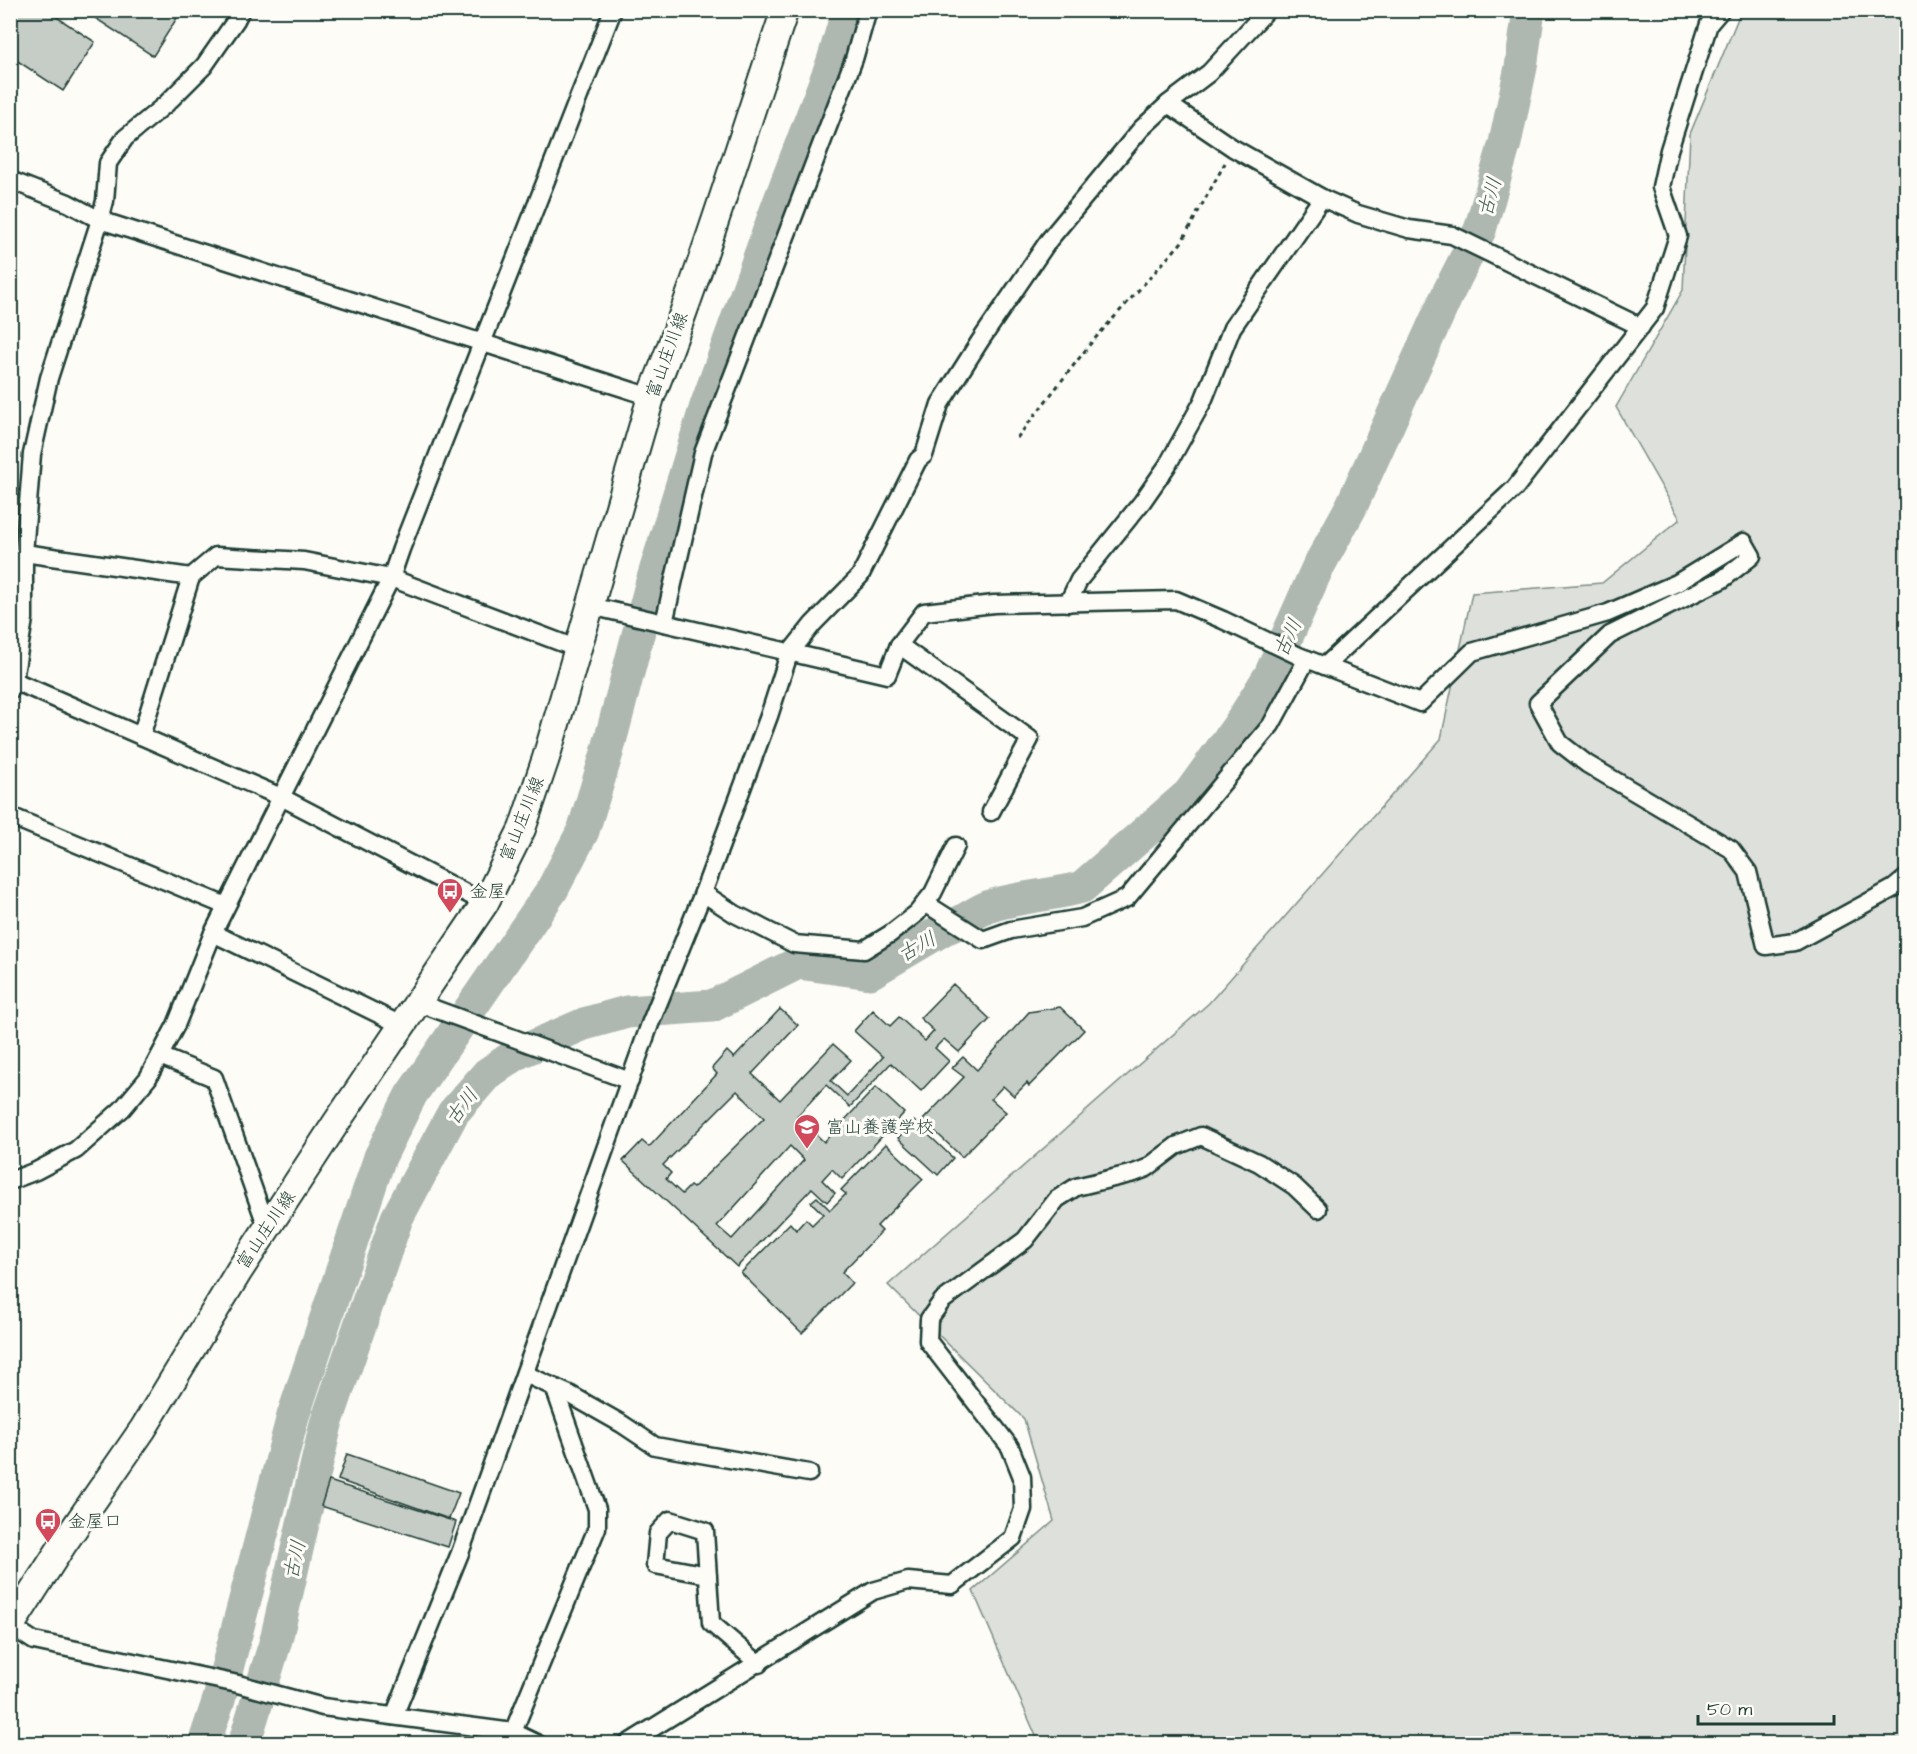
<svg xmlns="http://www.w3.org/2000/svg" width="1917" height="1754" font-family="'Architects Daughter','Klee One',sans-serif">
<style>
.green{fill:#dde0db;stroke:#7e8e88;stroke-width:1.5}
.lines{fill:none;stroke-linecap:round;stroke-linejoin:round}
.river{stroke:#aeb8b1;stroke-width:33}
.building{fill:#c6cdc7;stroke:#1f3d34;stroke-width:1.5;fill-rule:evenodd}
.street-casing{stroke:#1f3d34;stroke-width:21}
.primary-casing{stroke:#1f3d34;stroke-width:30}
.path{stroke:#1f3d34;stroke-width:3;stroke-dasharray:4.5 4.5;stroke-linecap:butt}
.street{stroke:#fdfcf7;stroke-width:16}
.primary{stroke:#fdfcf7;stroke-width:26}
.labels{text-anchor:middle;dominant-baseline:central;stroke-width:6;stroke-linejoin:round;paint-order:stroke}
.street-label{font-size:18px;fill:#1f3d34;stroke:#fdfcf7}
.poi-label{font-size:18px;fill:#1f3d34;stroke:#fdfcf7;text-anchor:start}
.water-label{font-size:20px;font-style:italic;fill:#435c53;stroke:#fdfcf7}
</style>
<rect width="100%" height="100%" fill="#fdfcf7"/>
<filter id="ink" filterUnits="userSpaceOnUse"><feTurbulence type="fractalNoise" baseFrequency=".0167" numOctaves="2"/><feDisplacementMap in="SourceGraphic" scale="12" xChannelSelector="R" yChannelSelector="G"/><feConvolveMatrix kernelMatrix="1 2 1 2 8 2 1 2 1" color-interpolation-filters="sRGB"/></filter>
<g filter="url(#ink)">
<polygon class="green" points="1741,11 1906,11 1906,1743 1039,1743 973,1591 1054,1521 1024,1419 888,1285 1209,1003 1441,739 1472,593 1602,583 1680,519 1616,407 1683,290 1690,134"/>
<g class="lines">
<g class="river">
<polyline points="204,1744 219,1699 293,1416 380,1157 411,1095 552,890 583,831 607,753 651,585 706,406 778,205 833,61 848,10"/>
<path d="M244 1744 276 1640 326 1424 397 1218 453 1113 487 1074 518 1053 584 1024 627 1012 712 1006 798 963 870 973 944 929C961 924 974 912 990 906 1020 896 1052 896 1082 887L1189 794 1239 725 1270 675 1317 569 1351 507 1449 291 1480 230 1505 143 1521 67 1529 10"/>
</g>
</g>
<g class="building">
<polygon points="13,10 46,10 95,42 63,91 10,56 10,15"/>
<polygon points="83,10 182,10 153,56"/>
<path d="M953 984 990 1019 959 1052 944 1039 935 1048 949 1061 921 1091 891 1063 850 1107 826 1085 797 1116 824 1142 876 1087 904 1113 842 1179 832 1169 822 1180 835 1193 827 1202 812 1188 737 1267 623 1161 642 1141 649 1147 717 1074 712 1068 727 1051 734 1058 780 1009 798 1025 752 1074 780 1100 833 1044 851 1060 831 1081 847 1096 883 1057 854 1031 873 1010 890 1026 899 1017 925 1041 934 1031 920 1018ZM737 1091 764 1118 693 1188 690 1186 682 1194 666 1179 671 1173 663 1165ZM790 1146 804 1160 732 1239 717 1226Z"/>
<polygon points="1060,1007 1084,1030 1029,1086 1027,1083 1014,1096 1003,1086 991,1099 1006,1112 962,1157 923,1120 964,1077 952,1068 963,1057 977,1070 1029,1012"/>
<polygon points="914,1121 953,1158 938,1175 898,1138"/>
<polygon points="886,1144 923,1179 877,1226 882,1231 842,1272 852,1283 802,1333 741,1273 790,1223 796,1230 806,1219 812,1225 823,1214 811,1202 817,1197 830,1210 846,1194 841,1190"/>
<polygon points="347,1454 459,1493 449,1519 338,1480"/>
<polygon points="329,1481 456,1522 448,1547 321,1506"/>
</g>
<g class="lines">
<g class="street-casing">
<g id="street">
<polyline points="1168,104 1233,148 1322,198 1358,214 1409,229 1452,235 1641,327"/>
<polyline points="10,180 68,203 100,220 651,397"/>
<polyline points="24,553 191,577 216,556 304,561 391,578 578,649"/>
<polyline points="1068,603 1079,580 1142,502 1167,466 1203,401 1232,328 1322,198"/>
<polyline points="591,606 887,675 899,645 924,612 994,604 1176,600 1223,620 1299,656 1420,703 1472,652 1608,613 1677,583 1744,542 1752,556 1723,579 1610,635 1538,703 1560,743 1587,764 1731,849 1748,872 1766,946 1795,942 1894,888 1906,878"/>
<polyline points="664,623 703,453 854,59 868,10"/>
<polyline points="899,645 1030,739 991,812"/>
<polyline points="1325,666 1515,488 1655,308 1678,236 1661,187 1669,150 1709,24 1721,10"/>
<polyline points="10,679 281,797 485,903"/>
<polyline points="10,691 14,680 24,619 24,553 32,454 49,378 100,220 105,201 108,163 125,138 166,104 204,66 236,20 241,10"/>
<polyline points="141,736 191,577"/>
<polyline points="10,816 226,906"/>
<polyline points="703,893 735,914 794,944 864,950 890,934 917,913 933,893 956,846"/>
<polyline points="925,903 983,940 1011,930 1082,918 1127,898 1271,725 1307,659"/>
<polyline points="213,933 401,1025"/>
<polyline points="416,1002 630,1081"/>
<polyline points="160,1056 214,1078 263,1216 272,1222"/>
<polyline points="10,1181 36,1171 76,1150 122,1109 148,1078 176,1025 213,933 391,578 401,549 613,10"/>
<polyline points="525,1374 569,1394 622,1424 655,1446 809,1473"/>
<polyline points="708,1575 655,1565 658,1533 670,1520 705,1531 711,1623 759,1664"/>
<polyline points="11,1626 34,1641 238,1684 323,1707 513,1732 538,1744"/>
<polyline points="394,1716 460,1553 650,1024 703,893 769,716 789,654 813,624 860,576 918,460 924,455 940,404 980,341 1049,240 1141,129 1168,104 1209,73 1267,10"/>
<polyline points="513,1732 597,1528 597,1509 554,1387"/>
<polyline points="627,1744 873,1591 908,1581 952,1585 1013,1538 1023,1509 1022,1477 1010,1447 928,1341 929,1319 942,1301 1025,1240 1057,1199 1076,1187 1134,1173 1147,1168 1176,1146 1201,1136 1259,1163 1294,1186 1318,1209"/>
</g>
</g>
<g class="primary-casing">
<path id="primary" d="M10 1627 64 1543 143 1429 239 1271 336 1123 485 903 522 829 546 758 651 397C702 271 741 139 785 10"/>
</g>
<polyline class="path" points="1017,438 1091,343 1181,243 1225,163"/>
<use href="#street" class="street"/>
<use href="#primary" class="primary"/>
</g>
</g>
<defs>
<g id="bus-pin" transform="scale(1.35)"><path d="M0 17L-7.5 6A9.5 9.5 0 1 1 7.5 6Z" fill="#d1495b" stroke="#fdfcf7"/><path d="M-5-6H5V4H4V6H2V4H-2V6H-4V4H-5ZM-3.5-4V0h7V-4ZM-3.5 1.2v1.5H-2V1.2ZM2 1.2v1.5H3.5V1.2Z" fill="#fff"/></g>
<g id="school-pin" transform="scale(1.35)"><path d="M0 17L-7.5 6A9.5 9.5 0 1 1 7.5 6Z" fill="#d1495b" stroke="#fdfcf7"/><path d="M0-5L7-2L0 1L-7-2ZM-4 1L0 2.5L4 1V4Q0 6-4 4Z" fill="#fff"/></g>
</defs>
<g fill-rule="evenodd">
<use href="#bus-pin" x="450" y="891"/>
<use href="#school-pin" x="807" y="1127"/>
<use href="#bus-pin" x="48" y="1521"/>
</g>
<g class="labels">
<g class="street-label">
<text transform="translate(667 355) rotate(-70)">富山庄川線</text>
<text transform="translate(522 819) rotate(-68)">富山庄川線</text>
<text transform="translate(266 1230) rotate(-56)">富山庄川線</text>
</g>
<g class="poi-label">
<text x="470" y="891">金屋</text>
<text x="826" y="1127">富山養護学校</text>
<text x="68" y="1521">金屋口</text>
</g>
<g class="water-label">
<text transform="translate(1490 197) rotate(-74)">古川</text>
<text transform="translate(1288 638) rotate(-65)">古川</text>
<text transform="translate(917 947) rotate(-29)">古川</text>
<text transform="translate(462 1107) rotate(-53)">古川</text>
<text transform="translate(295 1560) rotate(-77)">古川</text>
</g>
</g>
<rect width="1917" height="1754" fill="none" stroke="#fdfcf7" stroke-width="36"/>
<rect x="18" y="18" width="1881" height="1718" fill="none" stroke="#1f3d34" stroke-width="2" filter="url(#ink)"/>
<path d="M1698 1715v9h136v-9" fill="none" stroke="#1f3d34" stroke-width="3"/>
<text x="1707" y="1715" font-size="18" fill="#1f3d34" stroke="#fdfcf7" stroke-width="4.5" paint-order="stroke">50 m</text>
</svg>
